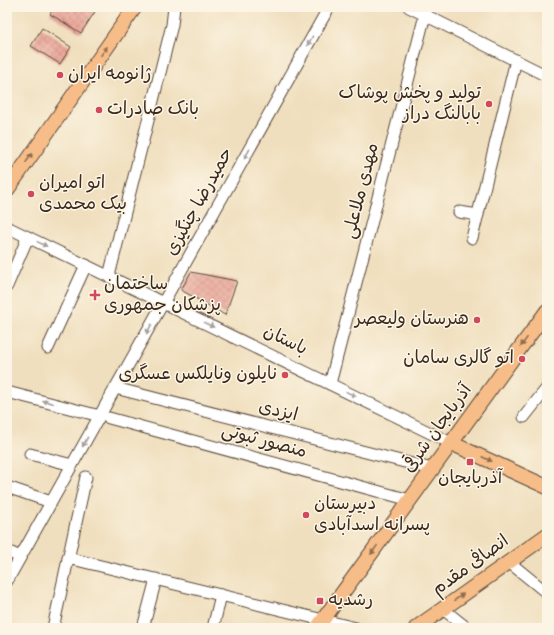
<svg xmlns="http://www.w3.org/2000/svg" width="554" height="635" font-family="'Indie Flower','Playpen Sans Arabic',sans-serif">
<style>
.building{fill:url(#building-cross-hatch)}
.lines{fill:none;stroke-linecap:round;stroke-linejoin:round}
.minor-casing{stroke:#564536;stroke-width:13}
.major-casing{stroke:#564536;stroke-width:16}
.minor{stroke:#fff;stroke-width:11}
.major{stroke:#f7bd88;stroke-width:14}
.oneway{fill:#a79f9a}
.oneway2{fill:#906c4e}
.poi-dot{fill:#d1495b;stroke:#fcf5e5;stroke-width:1.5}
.labels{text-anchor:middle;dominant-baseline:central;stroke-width:3;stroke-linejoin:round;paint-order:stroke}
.poi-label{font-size:18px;fill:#3b2a1e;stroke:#fcf5e5;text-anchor:start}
.street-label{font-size:18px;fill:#3b2a1e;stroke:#fcf5e5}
</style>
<defs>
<pattern id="building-cross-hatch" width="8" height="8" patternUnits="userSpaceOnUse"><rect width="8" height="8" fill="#e99f92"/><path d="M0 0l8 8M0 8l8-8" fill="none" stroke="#be8277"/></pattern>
</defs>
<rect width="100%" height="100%" fill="#fcf5e5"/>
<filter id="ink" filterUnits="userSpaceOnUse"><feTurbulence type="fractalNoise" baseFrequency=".025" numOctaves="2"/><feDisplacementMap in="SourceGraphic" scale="8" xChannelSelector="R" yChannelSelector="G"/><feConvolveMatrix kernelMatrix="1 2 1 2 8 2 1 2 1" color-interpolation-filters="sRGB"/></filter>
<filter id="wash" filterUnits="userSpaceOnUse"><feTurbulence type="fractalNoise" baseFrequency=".012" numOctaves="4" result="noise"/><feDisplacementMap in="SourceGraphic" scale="16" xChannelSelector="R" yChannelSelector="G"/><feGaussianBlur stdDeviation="0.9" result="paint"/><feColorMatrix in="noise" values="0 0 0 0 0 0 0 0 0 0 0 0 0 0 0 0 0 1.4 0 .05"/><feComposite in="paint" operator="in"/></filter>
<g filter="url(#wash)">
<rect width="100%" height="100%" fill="#f0dfbe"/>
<g id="blocks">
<g class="building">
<polygon points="54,7 98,7 81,33 50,14"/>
<polygon points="42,28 71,47 60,64 31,46"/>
<polygon points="191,272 237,281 225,315 181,290"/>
</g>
</g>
</g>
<g filter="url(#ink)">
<use href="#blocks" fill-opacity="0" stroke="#564536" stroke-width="1"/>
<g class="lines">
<g class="minor-casing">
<g id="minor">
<polyline points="409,7 547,76"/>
<polyline points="459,212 478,215"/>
<polyline points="7,227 451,443"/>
<polyline points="472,238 516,60"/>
<polyline points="109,276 172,25 174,7"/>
<polyline points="7,286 28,237"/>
<polyline points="48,348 86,265"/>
<polyline points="330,384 427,7"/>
<polyline points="115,388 432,469"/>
<polyline points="7,392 100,416"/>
<polyline points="524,417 547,388"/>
<polyline points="109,418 410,500"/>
<polyline points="30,454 72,465"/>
<polyline points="7,487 51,502"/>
<polyline points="7,551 20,557"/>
<polyline points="68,558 356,628"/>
<polyline points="509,562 547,593"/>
<polyline points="7,581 329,7"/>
<polyline points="443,609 467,628"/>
<polyline points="53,628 86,477"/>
<polyline points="143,628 156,579"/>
<polyline points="213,628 221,595"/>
</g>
</g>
<g class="major-casing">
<g id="major">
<polyline points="7,190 135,7"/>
<polyline points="451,443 547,487"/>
<polyline points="317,628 547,311"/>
<polyline points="416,628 547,535"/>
</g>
</g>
<use href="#minor" class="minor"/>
<use href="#major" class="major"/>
</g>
<defs><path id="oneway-solid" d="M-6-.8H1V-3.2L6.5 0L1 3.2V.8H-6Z"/></defs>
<g class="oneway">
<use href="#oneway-solid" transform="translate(310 41) rotate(119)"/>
<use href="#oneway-solid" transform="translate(247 154) rotate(119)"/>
<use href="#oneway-solid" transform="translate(42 244) rotate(26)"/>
<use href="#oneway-solid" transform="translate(209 325) rotate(26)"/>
<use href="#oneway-solid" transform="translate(149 329) rotate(119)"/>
<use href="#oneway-solid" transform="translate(351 394) rotate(26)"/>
<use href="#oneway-solid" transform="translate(48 402) rotate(-165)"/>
<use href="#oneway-solid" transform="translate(85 442) rotate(119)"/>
</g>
<g class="oneway2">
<use href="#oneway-solid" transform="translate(104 51) rotate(-55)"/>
<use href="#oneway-solid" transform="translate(29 158) rotate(-55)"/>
<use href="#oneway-solid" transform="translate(524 342) rotate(126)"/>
<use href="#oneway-solid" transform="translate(487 459) rotate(25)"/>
<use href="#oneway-solid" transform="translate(374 550) rotate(126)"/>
<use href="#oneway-solid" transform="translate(459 597) rotate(-36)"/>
</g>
</g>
<g class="poi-dot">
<circle cx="60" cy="75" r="4"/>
<circle cx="489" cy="104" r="4"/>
<circle cx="99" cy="110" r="4"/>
<circle cx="31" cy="194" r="4"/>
<path d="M93 289h4v4h4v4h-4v4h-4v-4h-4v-4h4z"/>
<circle cx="477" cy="320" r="4"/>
<circle cx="522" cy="359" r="4"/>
<circle cx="285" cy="375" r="4"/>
<rect x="466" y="458" width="8" height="8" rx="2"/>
<circle cx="306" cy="515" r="4"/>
<rect x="316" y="597" width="8" height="8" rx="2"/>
</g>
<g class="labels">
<g class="poi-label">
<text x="68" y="75">ژانومه ایران</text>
<text x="481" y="94" text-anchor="end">تولید و پخش پوشاک<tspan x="481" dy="21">بابالنگ دراز</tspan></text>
<text x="107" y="110">بانک صادرات</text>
<text x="39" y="184">اتو امیران<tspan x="39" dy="21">بیک محمدی</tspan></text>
<text x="104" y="285">ساختمان<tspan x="104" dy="21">پزشکان جمهوری</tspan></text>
<text x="469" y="320" text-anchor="end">هنرستان ولیعصر</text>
<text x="514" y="359" text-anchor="end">اتو گالری سامان</text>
<text x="277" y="375" text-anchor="end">نایلون ونایلکس عسگری</text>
<text x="470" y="479" text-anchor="middle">آذربایجان</text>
<text x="314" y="505">دبیرستان<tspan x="314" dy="21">پسرانه اسدآبادی</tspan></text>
<text x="328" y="601">رشدیه</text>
</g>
<g class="street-label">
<text transform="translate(362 191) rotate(-76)">مهدی ملاعلی</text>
<text transform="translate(200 202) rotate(-61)">حمیدرضا چنگیزی</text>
<text transform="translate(285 341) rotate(26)">باستان</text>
<text transform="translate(278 412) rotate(14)">ایزدی</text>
<text transform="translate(438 429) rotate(-54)">آذربایجان شرقی</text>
<text transform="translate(264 442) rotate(15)">منصور ثبوتی</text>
<text transform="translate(471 566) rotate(-36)">انصافی مقدم</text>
</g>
</g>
<rect width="554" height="635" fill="none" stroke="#fcf5e5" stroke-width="24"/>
</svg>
